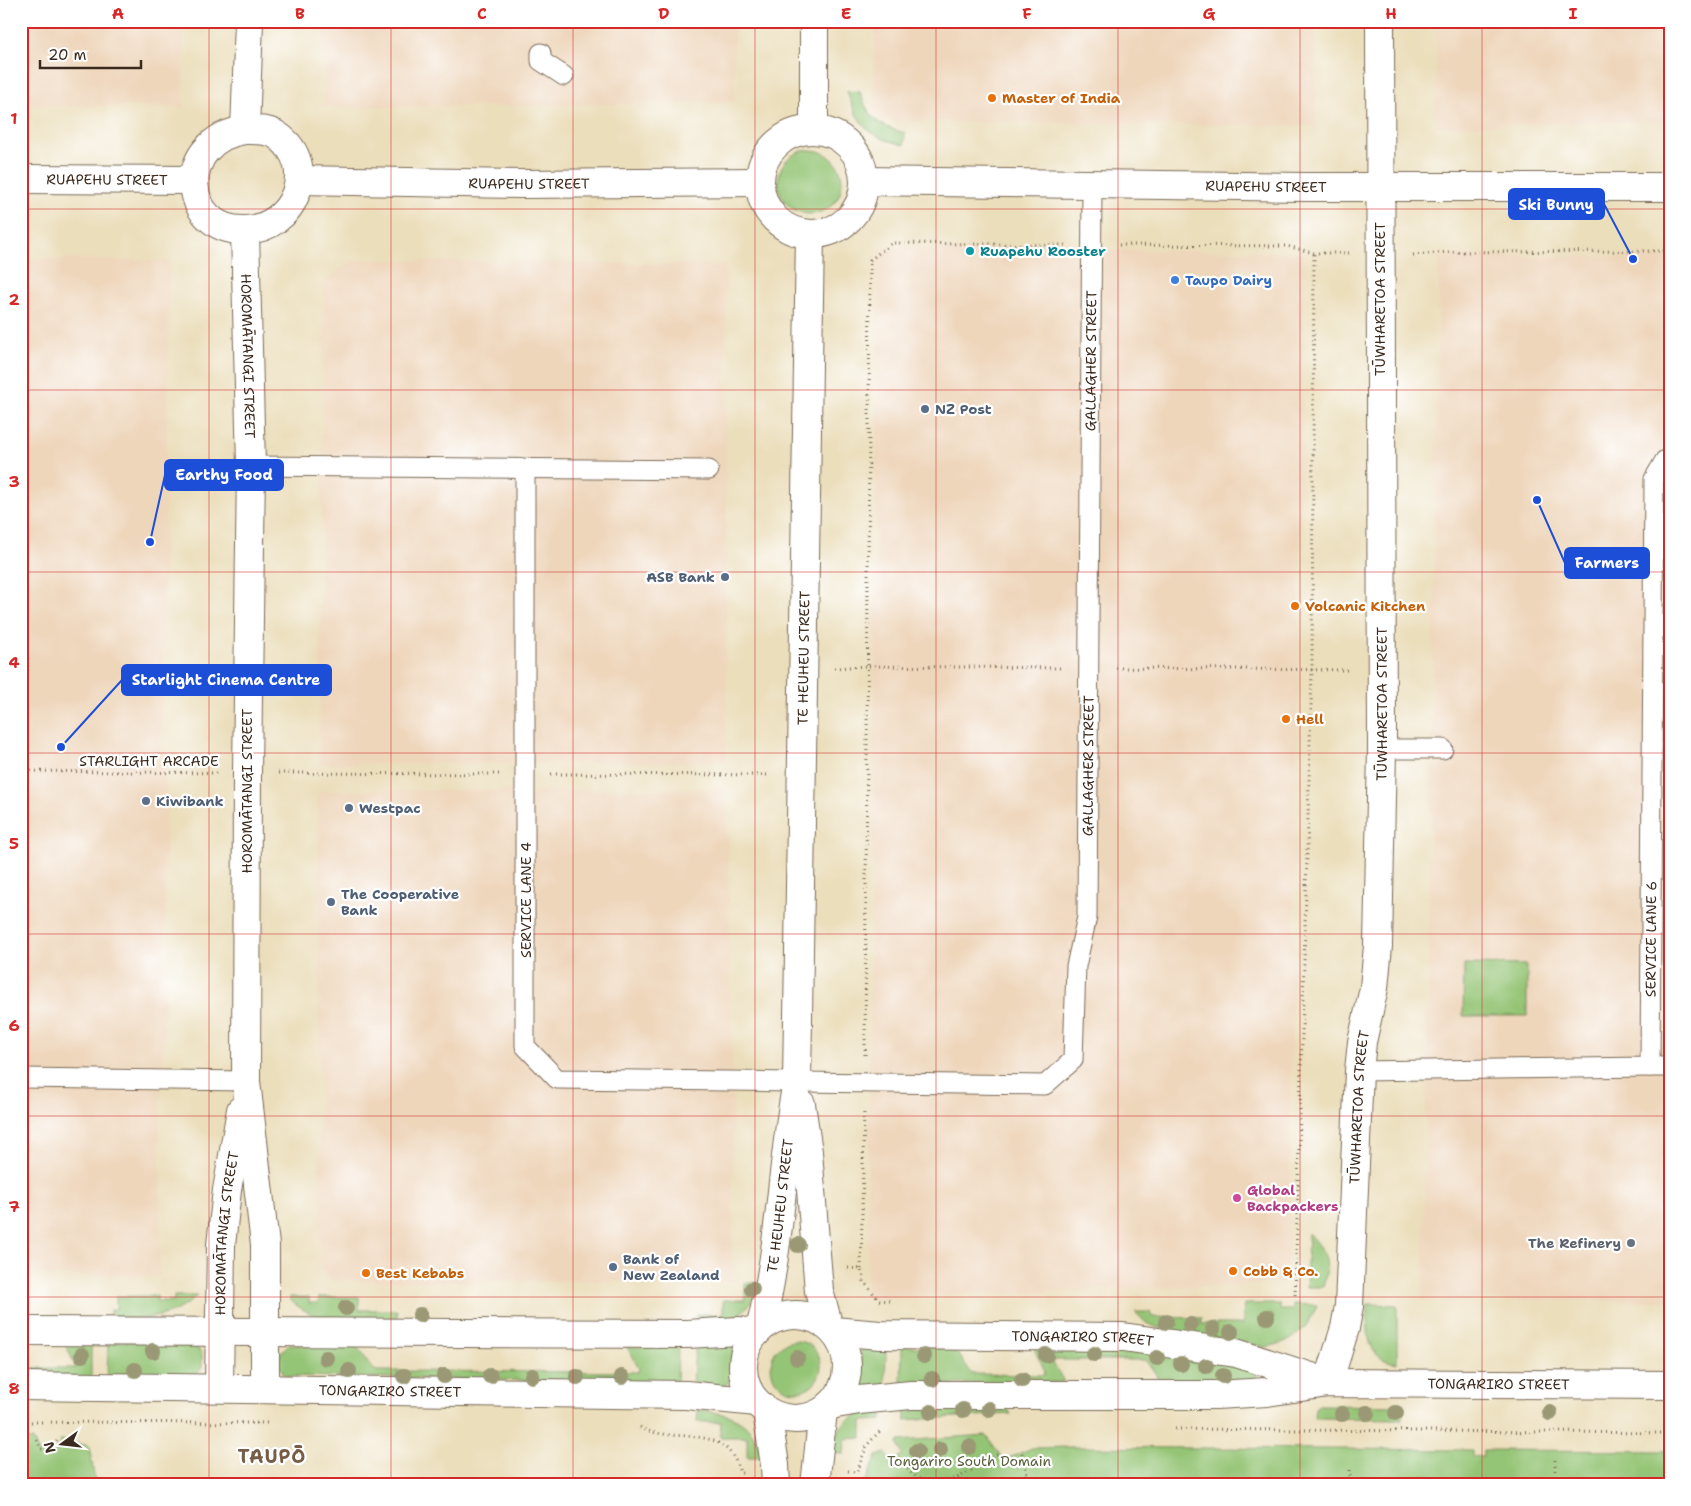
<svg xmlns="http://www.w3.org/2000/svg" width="1691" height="1506" font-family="'Shantell Sans',sans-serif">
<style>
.built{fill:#eed6bb}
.green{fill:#94c474;stroke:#687749}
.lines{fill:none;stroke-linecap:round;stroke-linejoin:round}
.lane-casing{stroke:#796955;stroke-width:21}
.street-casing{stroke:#796955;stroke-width:30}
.secondary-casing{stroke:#796955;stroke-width:30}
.path{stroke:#796955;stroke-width:3;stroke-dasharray:1 4;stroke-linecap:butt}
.lane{stroke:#fff;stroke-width:19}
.street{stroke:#fff;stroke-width:28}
.secondary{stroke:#fff;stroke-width:28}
.tree{fill:#9b9975}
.grid{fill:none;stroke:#d62828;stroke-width:1;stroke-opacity:0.55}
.food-dot{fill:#e8710a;stroke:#fff;stroke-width:2}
.culture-dot{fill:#0f9aa8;stroke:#fff;stroke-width:2}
.shop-dot{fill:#3f7fe0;stroke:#fff;stroke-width:2}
.service-dot{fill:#5c6f8a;stroke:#fff;stroke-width:2}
.hotel-dot{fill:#d1479c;stroke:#fff;stroke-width:2}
.worship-dot{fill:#6b7280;stroke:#fff;stroke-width:2}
.labels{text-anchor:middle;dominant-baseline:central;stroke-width:4.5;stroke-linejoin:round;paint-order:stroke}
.food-label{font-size:14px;font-weight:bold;fill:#c56008;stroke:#fff;text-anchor:start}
.street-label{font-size:14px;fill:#3b2a1e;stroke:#fff}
.culture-label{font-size:14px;font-weight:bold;fill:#0d838f;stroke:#fff;text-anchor:start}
.shop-label{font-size:14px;font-weight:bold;fill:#366cbe;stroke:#fff;text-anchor:start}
.service-label{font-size:14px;font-weight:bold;fill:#4e5e75;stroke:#fff;text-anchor:start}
.hotel-label{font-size:14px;font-weight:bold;fill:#b23c85;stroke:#fff;text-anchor:start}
.worship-label{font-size:14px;font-weight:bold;fill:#5b616d;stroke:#fff;text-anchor:end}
.park-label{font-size:14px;fill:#5a603c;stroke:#fff}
.district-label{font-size:19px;font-weight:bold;letter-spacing:1px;fill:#755d47;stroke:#fff}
.leader{fill:none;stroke:#1d4ed8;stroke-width:2}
.callout-dot{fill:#1d4ed8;stroke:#fff;stroke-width:2}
.callout{fill:#1d4ed8;stroke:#1d4ed8;stroke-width:2}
.callout-label{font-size:15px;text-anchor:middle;font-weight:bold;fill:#fff}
.neatline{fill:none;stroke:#d62828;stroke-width:2}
.grid-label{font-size:16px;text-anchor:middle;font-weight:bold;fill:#d62828}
</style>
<rect width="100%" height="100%" fill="#fff"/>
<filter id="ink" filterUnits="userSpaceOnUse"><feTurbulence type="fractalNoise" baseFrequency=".02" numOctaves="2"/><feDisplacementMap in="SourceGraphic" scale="10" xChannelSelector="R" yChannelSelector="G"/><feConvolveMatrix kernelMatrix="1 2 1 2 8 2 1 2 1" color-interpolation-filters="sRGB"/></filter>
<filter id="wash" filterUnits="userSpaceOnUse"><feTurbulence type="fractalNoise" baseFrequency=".0096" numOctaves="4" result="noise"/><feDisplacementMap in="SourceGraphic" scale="20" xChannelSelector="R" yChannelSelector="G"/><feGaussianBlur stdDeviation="1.12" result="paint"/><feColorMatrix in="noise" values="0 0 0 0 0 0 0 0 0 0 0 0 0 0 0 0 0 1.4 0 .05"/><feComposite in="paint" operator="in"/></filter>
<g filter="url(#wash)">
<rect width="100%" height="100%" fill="#ebdebb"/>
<g class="built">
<polygon points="21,21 183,21 183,107 21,105"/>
<polygon points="324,21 734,21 734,102 518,106 323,107"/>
<polygon points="875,21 1315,21 1316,126 882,121 874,112"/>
<polygon points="1437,21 1670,21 1670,121 1435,127"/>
<polygon points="879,248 1305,252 1288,1283 867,1298"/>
<polygon points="1439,256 1670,257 1670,1301 1423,1300"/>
<polygon points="21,258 170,261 161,757 166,781 164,1062 160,1098 160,1276 21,1275"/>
<polygon points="353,260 726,265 726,762 319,764 324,282"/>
<polygon points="726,789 733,1092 732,1281 485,1281 485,1283 332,1280 320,1268 318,791"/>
</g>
<g class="green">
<path d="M847 91 860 92C869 118 878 126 905 133L904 145C869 137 858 126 847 91Z"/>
<circle cx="810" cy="182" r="32"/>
<polygon points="1464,964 1527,965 1527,1016 1463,1016"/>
<path d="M1308 1233C1326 1254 1331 1259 1323 1287H1306Z"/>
<path d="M762 1282C744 1320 736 1318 697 1323V1314L723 1315V1300H745V1283Z"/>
<path d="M116 1296H157V1301H174V1296H197C171 1320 143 1319 110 1320V1310L116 1309Z"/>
<path d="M290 1297H309V1303H318L319 1297H359V1310H397V1322C359 1321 321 1328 290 1300Z"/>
<path d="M1244 1304H1280V1310H1293V1304L1317 1305C1308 1330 1293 1342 1266 1347L1158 1328 1146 1323 1135 1312H1150L1152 1317 1201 1318V1324H1243Z"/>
<path d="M1368 1304 1397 1305V1363C1363 1359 1368 1330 1368 1304Z"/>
<polygon points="108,1341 194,1344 202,1354 202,1368 195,1376 107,1379"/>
<circle cx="796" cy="1366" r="25"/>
<polygon points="91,1342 91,1379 21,1378 21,1368 76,1368 65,1343"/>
<path d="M733 1344C735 1354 734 1379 725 1386L693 1383 695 1346Z"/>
<path d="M288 1345 355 1346C365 1352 367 1367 377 1371L638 1372 639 1368 627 1347H678L677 1383 285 1376 278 1363 281 1352Z"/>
<polygon points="864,1345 886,1348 885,1386 859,1386 861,1350"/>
<polygon points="902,1346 949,1349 959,1355 972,1374 1044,1375 1045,1372 1034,1349 1122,1348 1251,1369 1257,1377 1255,1381 1162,1383 1146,1360 1056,1360 1053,1361 1054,1364 1064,1382 901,1385"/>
<polygon points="1319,1405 1402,1406 1402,1419 1315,1418 1316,1407"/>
<polygon points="905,1408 1007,1408 1011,1414 905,1420"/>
<path d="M882 1409V1420L862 1421V1438L845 1439 844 1454 830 1453C838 1420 851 1415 882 1409Z"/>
<path d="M698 1410C734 1414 753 1420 762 1457H747V1437H720L721 1422H697Z"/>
<polygon points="986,1435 1004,1460 1032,1448 1068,1447 1472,1450 1472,1456 1483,1457 1483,1450 1670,1451 1670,1485 864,1485 877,1456 885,1453 895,1460 903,1454 898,1445 899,1441"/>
<polygon points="23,1440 33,1440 39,1453 55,1453 61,1440 89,1446 96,1485 21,1485"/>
</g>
</g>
<g filter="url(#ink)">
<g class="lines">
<g class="lane-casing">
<g id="lane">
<polyline points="541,53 541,61 564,76"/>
<polyline points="251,466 709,470"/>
<path id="s1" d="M525 468V1046L557 1079 1045 1085 1073 1060 1076 966 1087 917 1092 185"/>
<polyline points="1382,749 1443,749"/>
<polyline points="1650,1067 1670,1067"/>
<path id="s2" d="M1359 1071 1650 1067 1654 479 1665 460 1670 458"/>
<polyline points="21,1078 246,1081"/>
</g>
</g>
<g class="street-casing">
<g id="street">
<polyline points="245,130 249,21"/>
<path id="s3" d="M864 181 1306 187H1670"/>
<path id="s4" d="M245 231 251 466 247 773 246 1081 265 1245V1388"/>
<path id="s5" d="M833 1331 880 1335 1123 1337 1236 1353 1324 1381"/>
<path id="s6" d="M1328 1383 1345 1328 1349 1306 1359 1071 1362 1042 1374 988 1378 946 1382 749 1380 21"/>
<path id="s7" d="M219 1388 221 1245 227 1190 241 1110"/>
<path id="s8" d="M830 1405 859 1400 911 1395H1216L1267 1392 1328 1383 1670 1385"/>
<polyline points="767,1412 775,1465 776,1485"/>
<polyline points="815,1485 823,1411"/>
</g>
</g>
<g class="secondary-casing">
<g id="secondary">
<polyline points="814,129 814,21"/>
<path d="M245 130C256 130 269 129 278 136 320 166 294 229 245 230 181 232 174 140 245 130Z"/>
<circle cx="812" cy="182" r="52"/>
<path id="s9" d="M21 179 193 180"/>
<path id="s10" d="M299 180 521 184 760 182"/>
<polyline points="801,1104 808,1152 819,1291 829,1327"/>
<circle cx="795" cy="1367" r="52"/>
<path id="s11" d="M760 1329C781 1248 781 1164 797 1082L810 234"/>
<polyline points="21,1331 687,1334 738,1331 756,1333"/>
<path id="s12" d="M21 1386 686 1395 757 1402"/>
</g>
</g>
<g class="path">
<polyline points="1119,245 1287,246 1314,253 1349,253"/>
<polyline points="1413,255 1449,252 1670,251"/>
<polyline points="834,668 867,666 1062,668"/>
<polyline points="1116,668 1350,670"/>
<polyline points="21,771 217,773"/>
<polyline points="278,773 500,774"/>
<polyline points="551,774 770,775"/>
<polyline points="865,1055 870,260 892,243 1065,245"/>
<polyline points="848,1268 861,1269 864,1282 879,1300 890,1301"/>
<polyline points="861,1269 864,1109"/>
<polyline points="1295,1295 1312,670 1314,253"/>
<polyline points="21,1422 269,1423"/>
<path d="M640 1427C672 1446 726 1419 740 1473H744"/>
<polyline points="1175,1429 1670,1433"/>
<polyline points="37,1440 41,1449 53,1449 57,1441"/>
<polyline points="1022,1453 1030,1485"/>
<path d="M898 1457C928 1504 963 1476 999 1453"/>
<polyline points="1555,1460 1555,1485"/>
<polyline points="1350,1470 1350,1485"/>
<polyline points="848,1471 857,1472 867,1445 880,1431"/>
<polyline points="959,1485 959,1477"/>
</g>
<use href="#lane" class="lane"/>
<use href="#street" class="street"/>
<use href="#secondary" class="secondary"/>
</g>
<g class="tree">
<circle cx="798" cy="1245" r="8"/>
<circle cx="752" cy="1289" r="8"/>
<circle cx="346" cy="1308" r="8"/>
<circle cx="420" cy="1315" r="8"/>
<circle cx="1267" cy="1317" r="8"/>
<circle cx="1166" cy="1322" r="8"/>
<circle cx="1190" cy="1325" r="8"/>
<circle cx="1213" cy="1329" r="8"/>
<circle cx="1231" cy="1332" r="8"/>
<circle cx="153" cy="1351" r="8"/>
<circle cx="1094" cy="1354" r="8"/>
<circle cx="82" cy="1355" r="8"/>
<circle cx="1046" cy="1355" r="8"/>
<circle cx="924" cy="1356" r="8"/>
<circle cx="326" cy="1358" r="8"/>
<circle cx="797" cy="1358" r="8"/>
<circle cx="1157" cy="1358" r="8"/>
<circle cx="1181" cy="1364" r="8"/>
<circle cx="1206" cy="1366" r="8"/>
<circle cx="135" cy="1370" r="8"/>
<circle cx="349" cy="1371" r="8"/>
<circle cx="404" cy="1376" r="8"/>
<circle cx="444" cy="1376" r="8"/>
<circle cx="490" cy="1376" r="8"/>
<circle cx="532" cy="1376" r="8"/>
<circle cx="1223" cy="1376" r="8"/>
<circle cx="577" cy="1377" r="8"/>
<circle cx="622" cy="1377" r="8"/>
<circle cx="932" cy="1379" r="8"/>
<circle cx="1022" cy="1380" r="8"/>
<circle cx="989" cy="1409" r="8"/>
<circle cx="963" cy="1410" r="8"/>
<circle cx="931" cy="1412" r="8"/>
<circle cx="1367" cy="1413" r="8"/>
<circle cx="1396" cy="1413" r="8"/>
<circle cx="1550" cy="1413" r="8"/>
<circle cx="1342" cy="1414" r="8"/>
<circle cx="969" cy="1447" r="8"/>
<circle cx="940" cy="1450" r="8"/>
<circle cx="917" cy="1451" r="8"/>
</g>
</g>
<path class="grid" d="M209 21V1485M391 21V1485M573 21V1485M755 21V1485M936 21V1485M1118 21V1485M1300 21V1485M1482 21V1485M21 209H1670M21 390H1670M21 572H1670M21 753H1670M21 934H1670M21 1116H1670M21 1297H1670"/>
<g class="food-dot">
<circle cx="992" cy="98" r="5"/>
<circle cx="1295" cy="606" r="5"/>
<circle cx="1286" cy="719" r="5"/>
<circle cx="1233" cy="1271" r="5"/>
<circle cx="366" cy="1273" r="5"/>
</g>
<circle class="culture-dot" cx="970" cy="251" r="5"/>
<circle class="shop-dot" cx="1175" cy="280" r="5"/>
<g class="service-dot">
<circle cx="925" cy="409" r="5"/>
<circle cx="725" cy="577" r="5"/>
<circle cx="146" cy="801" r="5"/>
<circle cx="349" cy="808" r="5"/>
<circle cx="331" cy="902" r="5"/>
<circle cx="613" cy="1267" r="5"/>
</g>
<circle class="hotel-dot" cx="1237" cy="1198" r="5"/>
<circle class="worship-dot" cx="1631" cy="1243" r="5"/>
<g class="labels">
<g class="food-label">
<text x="1002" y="98">Master of India</text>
<text x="1305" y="606">Volcanic Kitchen</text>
<text x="1296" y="719">Hell</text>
<text x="1243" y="1271">Cobb &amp; Co.</text>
<text x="376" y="1273">Best Kebabs</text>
</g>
<g class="street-label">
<text stroke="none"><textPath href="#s9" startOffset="86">RUAPEHU STREET</textPath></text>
<text stroke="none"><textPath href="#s10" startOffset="230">RUAPEHU STREET</textPath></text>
<text stroke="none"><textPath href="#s3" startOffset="402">RUAPEHU STREET</textPath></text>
<text transform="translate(1380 299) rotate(-90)">TŪWHARETOA STREET</text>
<text stroke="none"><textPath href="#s4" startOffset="125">HOROMĀTANGI STREET</textPath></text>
<text stroke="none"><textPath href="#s1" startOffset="1850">GALLAGHER STREET</textPath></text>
<text stroke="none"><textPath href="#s11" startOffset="674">TE HEUHEU STREET</textPath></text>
<text stroke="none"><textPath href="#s6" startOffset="684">TŪWHARETOA STREET</textPath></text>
<text x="149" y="761">STARLIGHT ARCADE</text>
<text stroke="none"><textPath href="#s1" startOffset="1445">GALLAGHER STREET</textPath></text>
<text transform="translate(247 791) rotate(-90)">HOROMĀTANGI STREET</text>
<text transform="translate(526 900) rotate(-90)">SERVICE LANE 4</text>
<text stroke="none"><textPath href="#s2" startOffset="419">SERVICE LANE 6</textPath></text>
<text stroke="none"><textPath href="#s6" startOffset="279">TŪWHARETOA STREET</textPath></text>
<text stroke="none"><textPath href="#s11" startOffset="125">TE HEUHEU STREET</textPath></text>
<text stroke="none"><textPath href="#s7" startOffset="155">HOROMĀTANGI STREET</textPath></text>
<text stroke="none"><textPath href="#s5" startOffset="250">TONGARIRO STREET</textPath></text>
<text stroke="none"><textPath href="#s8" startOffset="670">TONGARIRO STREET</textPath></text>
<text stroke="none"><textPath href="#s12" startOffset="369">TONGARIRO STREET</textPath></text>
</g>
<g class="culture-label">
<text x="980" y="251">Ruapehu Rooster</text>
</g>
<g class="shop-label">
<text x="1185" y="280">Taupo Dairy</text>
</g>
<g class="service-label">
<text x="935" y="409">NZ Post</text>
<text x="715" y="577" text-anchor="end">ASB Bank</text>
<text x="156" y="801">Kiwibank</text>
<text x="359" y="808">Westpac</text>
<text x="341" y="894">The Cooperative<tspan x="341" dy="16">Bank</tspan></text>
<text x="623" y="1259">Bank of<tspan x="623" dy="16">New Zealand</tspan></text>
</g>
<g class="hotel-label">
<text x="1247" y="1190">Global<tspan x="1247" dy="16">Backpackers</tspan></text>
</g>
<g class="worship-label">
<text x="1621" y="1243">The Refinery</text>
</g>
<g class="park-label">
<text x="969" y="1461">Tongariro South Domain</text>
</g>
<g class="district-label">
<text x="272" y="1456">TAUPŌ</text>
</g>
</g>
<path class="leader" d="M1633 259L1604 204M150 542L165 475M1537 500L1565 563M61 747L122 680"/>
<g class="callout-dot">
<circle cx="1633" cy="259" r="5"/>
<circle cx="150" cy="542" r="5"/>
<circle cx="1537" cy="500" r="5"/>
<circle cx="61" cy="747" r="5"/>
</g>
<g class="callout">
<rect x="1509" y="189" width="95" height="30" rx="5"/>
<rect x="165" y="460" width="118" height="30" rx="5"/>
<rect x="1565" y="548" width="84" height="30" rx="5"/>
<rect x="122" y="665" width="209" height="30" rx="5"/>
</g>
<g class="callout-label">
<text x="1556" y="210">Ski Bunny</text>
<text x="224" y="480">Earthy Food</text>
<text x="1607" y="568">Farmers</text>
<text x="226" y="685">Starlight Cinema Centre</text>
</g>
<rect width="1691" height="1506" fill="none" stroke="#fff" stroke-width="55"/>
<g transform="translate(62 1444) rotate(255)" stroke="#ffffff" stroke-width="4" paint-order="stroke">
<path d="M0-4L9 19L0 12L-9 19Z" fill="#3b2a1e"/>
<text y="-8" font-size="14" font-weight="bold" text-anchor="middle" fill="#3b2a1e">N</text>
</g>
<path d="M40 60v8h101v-8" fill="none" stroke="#3b2a1e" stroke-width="2.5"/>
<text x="48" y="60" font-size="15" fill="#3b2a1e" stroke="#ffffff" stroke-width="4" paint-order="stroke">20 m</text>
<rect x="28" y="28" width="1636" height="1450" class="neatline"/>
<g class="grid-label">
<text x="118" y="19">A</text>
<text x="300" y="19">B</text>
<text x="482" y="19">C</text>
<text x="664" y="19">D</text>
<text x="846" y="19">E</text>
<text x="1027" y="19">F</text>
<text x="1209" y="19">G</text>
<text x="1391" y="19">H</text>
<text x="1573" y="19">I</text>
<text x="14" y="124">1</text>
<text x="14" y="305">2</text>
<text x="14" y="487">3</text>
<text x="14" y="668">4</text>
<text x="14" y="849">5</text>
<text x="14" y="1031">6</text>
<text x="14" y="1212">7</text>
<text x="14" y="1394">8</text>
</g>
</svg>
